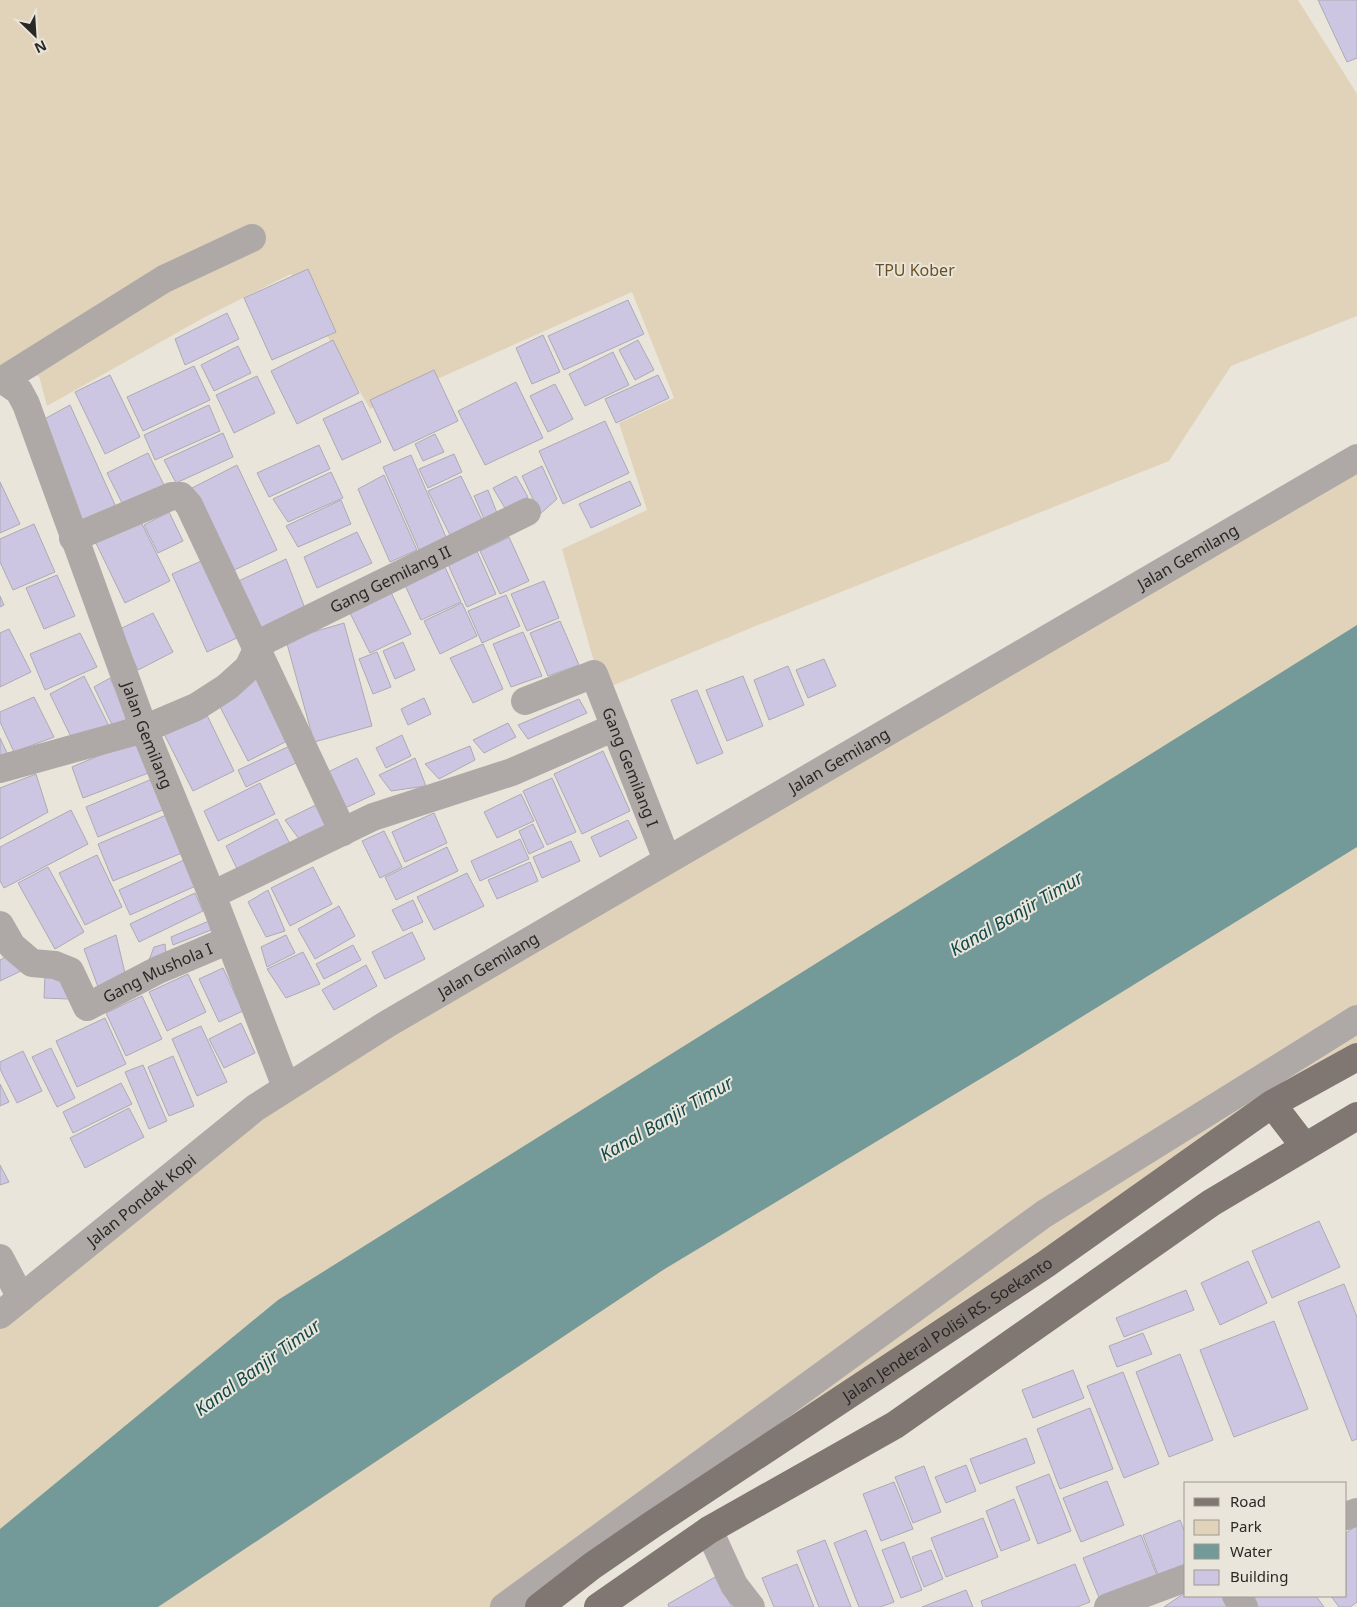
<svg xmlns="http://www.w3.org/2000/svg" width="1357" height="1607" font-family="'Noto Sans',sans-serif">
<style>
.green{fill:#e1d3b9}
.water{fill:#749999}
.building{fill:#cdc6e3;stroke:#acaab4}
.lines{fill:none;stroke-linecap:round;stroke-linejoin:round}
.street{stroke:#aea9a7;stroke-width:28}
.primary{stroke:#807773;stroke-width:28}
.labels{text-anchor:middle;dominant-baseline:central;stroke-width:4;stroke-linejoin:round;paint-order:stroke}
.park-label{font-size:16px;fill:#685223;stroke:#eae5da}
.street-label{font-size:16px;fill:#2a2824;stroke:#eae5da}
.water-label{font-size:18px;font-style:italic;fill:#11494a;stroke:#eae5da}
</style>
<rect width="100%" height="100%" fill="#eae5da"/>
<g class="green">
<polygon points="0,0 1298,0 1357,94 1357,316 1231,366 1169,461 758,625 602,690 562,549 647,510 619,423 674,398 632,292 370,409 291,274 205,317 47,406 39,376 0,372"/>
<polygon points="1357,458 1357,1057 540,1607 0,1607 0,1320 255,1108"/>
</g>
<polygon class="water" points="1357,625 1357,847 1015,1058 663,1270 158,1607 0,1607 0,1529 278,1300"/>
<g class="building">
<polygon points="1318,0 1357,0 1357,58 1347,62"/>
<polygon points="308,269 336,332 272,360 244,298"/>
<polygon points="628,300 644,334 564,370 548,336"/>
<polygon points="227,313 239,339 185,365 175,339"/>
<polygon points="543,335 560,372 532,384 516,348"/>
<polygon points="333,340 359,393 297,424 271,371"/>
<polygon points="638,340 654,370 635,380 619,350"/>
<polygon points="238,346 251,373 214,391 201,365"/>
<polygon points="613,352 629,385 585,406 569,374"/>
<polygon points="194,366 210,400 143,431 127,397"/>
<polygon points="434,370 458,421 394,451 370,400"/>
<polygon points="110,375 140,437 105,454 75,392"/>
<polygon points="658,375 669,398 616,423 605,399"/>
<polygon points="257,376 275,413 234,433 216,395"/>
<polygon points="516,382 543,438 485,465 458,411"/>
<polygon points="555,384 573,419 548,432 530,396"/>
<polygon points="362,401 381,442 342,460 323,419"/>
<polygon points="70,405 116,507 84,524 39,422"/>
<polygon points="209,405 220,431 155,460 144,435"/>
<polygon points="605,421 629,473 563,504 539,451"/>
<polygon points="223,433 233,457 176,483 164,460"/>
<polygon points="435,434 444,452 423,461 415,444"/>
<polygon points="319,445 330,469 269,497 257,473"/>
<polygon points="148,453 165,487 124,507 107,473"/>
<polygon points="454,454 462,472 428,488 419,469"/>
<polygon points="411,455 446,537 419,550 383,467"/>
<polygon points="237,465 277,550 230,572 190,489"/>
<polygon points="542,466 557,499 540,514 522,476"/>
<polygon points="331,472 343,498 288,522 273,499"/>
<polygon points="384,475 417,550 390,562 358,489"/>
<polygon points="461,476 482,520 450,535 428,491"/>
<polygon points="516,476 528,497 506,510 493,488"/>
<polygon points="630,481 641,505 591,528 579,504"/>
<polygon points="0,482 20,524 0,533"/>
<polygon points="488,490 497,513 484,519 474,496"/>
<polygon points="341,500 351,524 298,547 286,526"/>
<polygon points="169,512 183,541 158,553 144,525"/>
<polygon points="139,518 170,581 125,603 94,539"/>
<polygon points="34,524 55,572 13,590 0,562 0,539"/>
<polygon points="357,532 372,563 317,588 304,557"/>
<polygon points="509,537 529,581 500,594 480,551"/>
<polygon points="476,549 496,594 467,607 447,562"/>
<polygon points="206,559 241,636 207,652 172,574"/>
<polygon points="286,559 306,611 256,633 232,584"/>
<polygon points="444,565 461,602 421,620 404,583"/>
<polygon points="57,575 75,616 44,629 26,588"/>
<polygon points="544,581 559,618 527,631 511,594"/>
<polygon points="388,586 411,634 370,653 347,607"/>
<polygon points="506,595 520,626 482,643 468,611"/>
<polygon points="0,596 4,605 0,607"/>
<polygon points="462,603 477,636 440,654 424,621"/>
<polygon points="153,613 173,652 138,670 118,630"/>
<polygon points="560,621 579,665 548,676 530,633"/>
<polygon points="344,623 372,726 314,742 286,640"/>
<polygon points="9,629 31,672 0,687 0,633"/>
<polygon points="523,632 542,676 511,687 493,644"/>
<polygon points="80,633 97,667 45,690 30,654"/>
<polygon points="403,642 415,670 395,679 383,651"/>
<polygon points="483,644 503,689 473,703 450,658"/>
<polygon points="377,652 391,687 373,694 359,659"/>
<polygon points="824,659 836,686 808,698 796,670"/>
<polygon points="788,666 804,705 769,720 754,680"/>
<polygon points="84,676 110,728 75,745 50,694"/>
<polygon points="743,676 763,726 727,741 706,690"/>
<polygon points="110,678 130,718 112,725 94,687"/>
<polygon points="257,678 289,740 248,761 216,699"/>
<polygon points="697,690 723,753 697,764 671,700"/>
<polygon points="34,697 54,737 14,752 0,722 0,712"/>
<polygon points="424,698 431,714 408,725 401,709"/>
<polygon points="579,699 587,713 528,739 518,725"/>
<polygon points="204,709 234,771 193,791 162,730"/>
<polygon points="508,723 516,737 484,753 473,740"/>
<polygon points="402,735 411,756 386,768 376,748"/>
<polygon points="0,738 7,753 0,756"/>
<polygon points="136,740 151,772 83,798 72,767"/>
<polygon points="294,744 302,760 246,787 238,770"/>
<polygon points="470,746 475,760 439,779 425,764"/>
<polygon points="603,751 630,811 582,834 554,774"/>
<polygon points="357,758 375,794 345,808 328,772"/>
<polygon points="415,758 426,786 391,791 379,775"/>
<polygon points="36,774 48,812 0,839 0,788"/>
<polygon points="159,776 172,806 98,837 86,807"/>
<polygon points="552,778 576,832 547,845 523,791"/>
<polygon points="260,783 275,814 218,841 204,811"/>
<polygon points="521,794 534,821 497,838 484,812"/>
<polygon points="320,803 330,826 302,843 285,820"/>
<polygon points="71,810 88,844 4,888 0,881 0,847"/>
<polygon points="171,813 187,851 113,881 98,844"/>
<polygon points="434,813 447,843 405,862 392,832"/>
<polygon points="277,819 290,844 239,873 226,846"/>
<polygon points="628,820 637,838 600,857 591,837"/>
<polygon points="533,824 544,847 529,854 519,831"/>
<polygon points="384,831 402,867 380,878 362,841"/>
<polygon points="520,839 529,859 480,881 471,861"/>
<polygon points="571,841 580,861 542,878 533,857"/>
<polygon points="447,847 458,871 396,900 385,877"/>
<polygon points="97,855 122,907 85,925 59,873"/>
<polygon points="184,860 196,886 130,915 119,890"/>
<polygon points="530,862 538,881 497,899 488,880"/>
<polygon points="48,867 84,932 55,949 18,883"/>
<polygon points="313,867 332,904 290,926 271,888"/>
<polygon points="467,873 484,906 434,930 417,897"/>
<polygon points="268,890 285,931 266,937 248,902"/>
<polygon points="195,893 203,911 139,942 130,924"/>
<polygon points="413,900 423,922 403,931 392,910"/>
<polygon points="339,906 355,936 315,959 298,929"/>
<polygon points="209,921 211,930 173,945 171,937"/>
<polygon points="412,932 425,959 385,979 372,952"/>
<polygon points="116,935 125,973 98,987 84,949"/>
<polygon points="286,935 295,953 267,967 261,947"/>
<polygon points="165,944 166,954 149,960 154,947"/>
<polygon points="353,945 361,960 324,979 316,964"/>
<polygon points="303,952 320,984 286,998 267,969"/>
<polygon points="12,954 21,971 0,981 0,960"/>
<polygon points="366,965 377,986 334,1010 322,990"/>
<polygon points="223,968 243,1011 219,1022 199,979"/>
<polygon points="45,974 68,979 69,999 44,998"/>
<polygon points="188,974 206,1012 167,1031 149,992"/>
<polygon points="142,996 162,1039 126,1056 106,1013"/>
<polygon points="105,1018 126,1064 77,1087 56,1041"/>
<polygon points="241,1023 255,1053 224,1068 209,1039"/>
<polygon points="201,1026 227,1082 197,1096 172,1039"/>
<polygon points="51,1048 75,1098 57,1107 32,1057"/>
<polygon points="23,1051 42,1091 17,1103 0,1069 0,1062"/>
<polygon points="173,1056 194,1106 169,1116 148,1067"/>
<polygon points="143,1065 167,1121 149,1129 125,1072"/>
<polygon points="121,1083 132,1104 73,1133 63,1112"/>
<polygon points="0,1084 9,1102 0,1106"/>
<polygon points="129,1108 144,1137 85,1168 70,1138"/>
<polygon points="0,1165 9,1182 0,1185"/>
<polygon points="1319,1221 1340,1267 1272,1298 1252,1251"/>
<polygon points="1248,1261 1267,1303 1220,1325 1201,1283"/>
<polygon points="1344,1284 1357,1317 1357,1439 1352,1441 1298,1302"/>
<polygon points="1186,1290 1194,1310 1124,1337 1116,1318"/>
<polygon points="1274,1321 1308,1409 1234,1437 1200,1350"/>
<polygon points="1143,1333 1152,1354 1117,1367 1109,1346"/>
<polygon points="1180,1354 1213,1440 1169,1457 1136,1372"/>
<polygon points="1073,1370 1084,1398 1033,1418 1022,1390"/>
<polygon points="1123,1372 1159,1464 1124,1478 1087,1386"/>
<polygon points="1090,1408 1113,1469 1060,1489 1037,1429"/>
<polygon points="1026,1438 1035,1463 980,1484 970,1459"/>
<polygon points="966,1465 976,1491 946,1503 935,1477"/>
<polygon points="924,1466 941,1512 913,1523 895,1477"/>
<polygon points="1049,1474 1071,1531 1038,1544 1016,1487"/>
<polygon points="1107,1481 1124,1525 1081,1542 1063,1498"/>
<polygon points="894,1482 913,1529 881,1541 863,1494"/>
<polygon points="1014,1499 1030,1540 1001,1551 986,1511"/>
<polygon points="983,1518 998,1557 946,1577 931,1538"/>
<polygon points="1180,1520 1186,1535 1186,1564 1158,1575 1143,1535"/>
<polygon points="1357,1525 1357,1602 1350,1607 1339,1607 1331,1596 1346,1596 1346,1533"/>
<polygon points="866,1530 894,1602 880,1607 859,1607 834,1543"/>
<polygon points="1141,1535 1158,1578 1100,1600 1083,1558"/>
<polygon points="825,1540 851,1607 819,1607 797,1551"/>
<polygon points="904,1542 922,1590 901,1598 882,1550"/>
<polygon points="931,1550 943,1579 924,1587 912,1557"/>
<polygon points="797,1564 814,1607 774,1607 762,1578"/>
<polygon points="1075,1564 1090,1602 1077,1607 983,1607 981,1601"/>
<polygon points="715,1577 732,1607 669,1607 668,1604"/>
<polygon points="966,1590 973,1607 922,1607"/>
<polygon points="1186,1592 1186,1596 1222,1596 1230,1607 1164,1607"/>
<polygon points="1258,1596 1316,1596 1324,1607 1252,1607 1249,1602"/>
</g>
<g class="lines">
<g class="street">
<polyline points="3,380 164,279 252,238"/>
<path id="s1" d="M0 381 3 380 19 391 26 404 144 729 212 895 286 1087"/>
<polyline points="73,538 172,496 181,496 189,505 343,832"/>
<path id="s2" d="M525 701 594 674 667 860"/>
<path id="s3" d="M0 769 144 729 196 707 227 687 248 668 260 643 527 512"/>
<polyline points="212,895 373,817 512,772 615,727"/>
<path id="s4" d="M0 925 12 946 32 963 55 965 70 971 87 1007 158 970 229 940"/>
<polyline points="0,1258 21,1298"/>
<path id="s5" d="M0 1315 255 1108 387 1024 1357 458"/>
<polyline points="1346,1516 1357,1512"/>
<polyline points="709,1530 734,1585 751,1607"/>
<polyline points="1236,1596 1244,1607"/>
<polyline points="504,1607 1044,1214 1357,1019"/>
<polyline points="1108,1607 1186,1578"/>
</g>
<g class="primary">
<polyline points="1272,1104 1305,1147"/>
<path id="s6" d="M539 1607 592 1566 653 1524 1046 1264 1272 1104 1357 1057"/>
<polyline points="598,1607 709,1530 895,1425 1211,1203 1357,1116"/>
</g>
</g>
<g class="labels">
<g class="park-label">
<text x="915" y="270">TPU Kober</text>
</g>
<g class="street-label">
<text stroke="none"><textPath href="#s5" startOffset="1412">Jalan Gemilang</textPath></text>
<text stroke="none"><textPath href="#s3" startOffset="444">Gang Gemilang II</textPath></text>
<text stroke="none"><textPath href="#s1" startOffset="390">Jalan Gemilang</textPath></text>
<text stroke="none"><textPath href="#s5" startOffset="1008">Jalan Gemilang</textPath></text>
<text stroke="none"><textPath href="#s2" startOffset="174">Gang Gemilang I</textPath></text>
<text stroke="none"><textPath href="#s5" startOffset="602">Jalan Gemilang</textPath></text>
<text stroke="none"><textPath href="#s4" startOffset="208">Gang Mushola I</textPath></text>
<text stroke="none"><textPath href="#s5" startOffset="182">Jalan Pondak Kopi</textPath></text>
<text stroke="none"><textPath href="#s6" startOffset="494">Jalan Jenderal Polisi RS. Soekanto</textPath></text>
</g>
<g class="water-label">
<text transform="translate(1016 913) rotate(-30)">Kanal Banjir Timur</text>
<text transform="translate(666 1118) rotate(-30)">Kanal Banjir Timur</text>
<text transform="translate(257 1367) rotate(-36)">Kanal Banjir Timur</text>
</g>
</g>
<rect x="1184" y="1482" width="162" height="115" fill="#eae5da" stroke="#9d9991"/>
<rect x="1194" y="1498" width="25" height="8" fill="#807773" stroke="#9d9991"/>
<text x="1230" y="1507" font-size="15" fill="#2a2824">Road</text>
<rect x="1194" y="1520" width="25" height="15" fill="#e1d3b9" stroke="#9d9991"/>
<text x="1230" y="1532" font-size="15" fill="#2a2824">Park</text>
<rect x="1194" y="1544" width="25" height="15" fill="#749999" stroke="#9d9991"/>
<text x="1230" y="1557" font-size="15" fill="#2a2824">Water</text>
<rect x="1194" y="1570" width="25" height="15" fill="#cdc6e3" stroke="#9d9991"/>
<text x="1230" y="1582" font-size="15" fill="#2a2824">Building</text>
<g transform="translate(35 35) rotate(155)" stroke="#eae5da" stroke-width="4" paint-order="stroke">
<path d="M0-4L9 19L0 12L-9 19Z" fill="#2a2824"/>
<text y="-8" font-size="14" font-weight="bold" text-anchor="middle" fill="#2a2824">N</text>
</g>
</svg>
